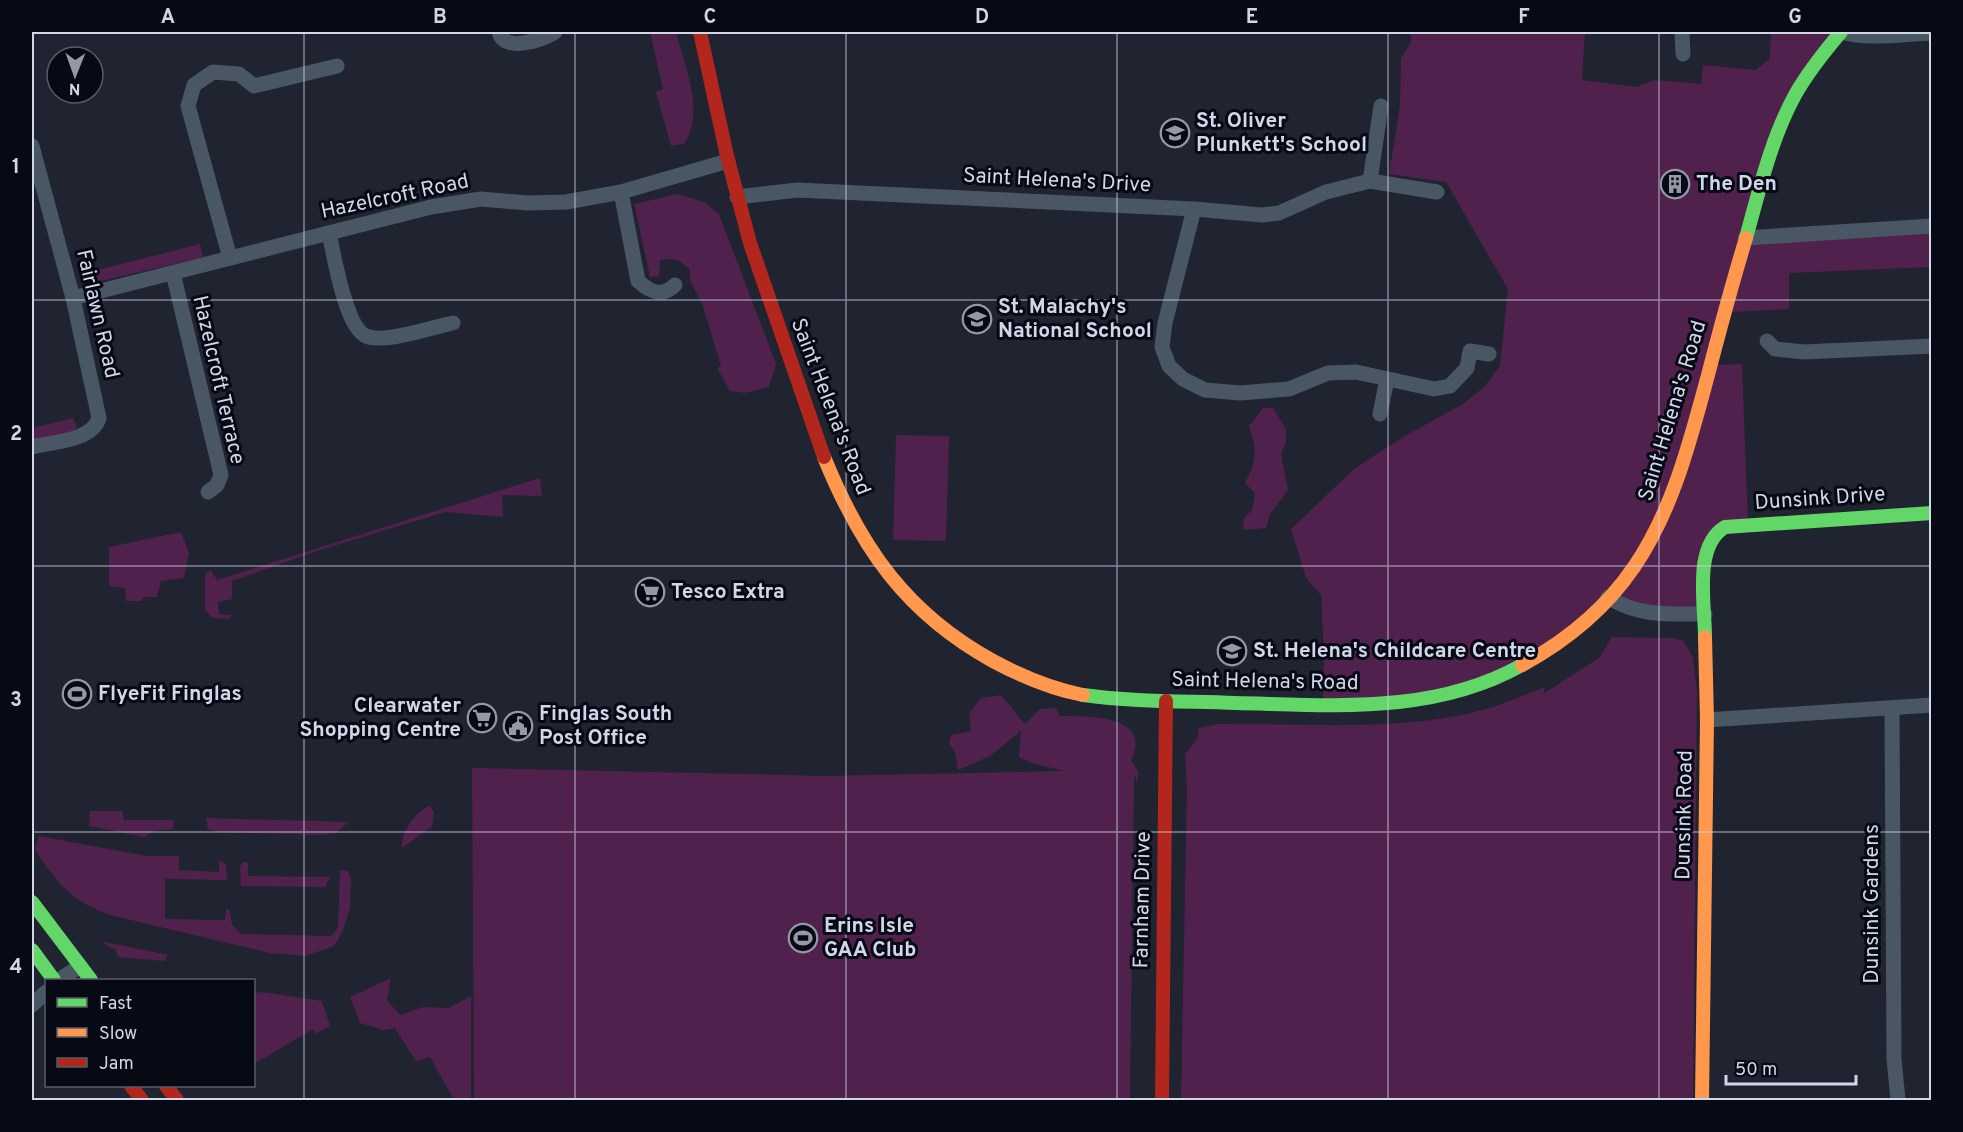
<svg xmlns="http://www.w3.org/2000/svg" width="1963" height="1132" font-family="Overpass,sans-serif">
<style>
.green{fill:#51214d}
.lines{fill:none;stroke-linecap:round;stroke-linejoin:round}
.street{stroke:#495764;stroke-width:15}
.fast{stroke:#63d668;stroke-width:14}
.slow{stroke:#ff974d;stroke-width:14}
.jam{stroke:#b3261e;stroke-width:14}
.grid{fill:none;stroke:#d2d7e7;stroke-width:1.5;stroke-opacity:0.55}
.labels{text-anchor:middle;dominant-baseline:central;stroke-width:6;stroke-linejoin:round;paint-order:stroke}
.poi-label{font-size:21px;font-weight:bold;fill:#d2d7e7;stroke:#070a14;text-anchor:start}
.street-label{font-size:21px;fill:#d2d7e7;stroke:#070a14}
.neatline{fill:none;stroke:#d2d7e7;stroke-width:2}
.grid-label{font-size:20px;text-anchor:middle;font-weight:bold;fill:#d2d7e7}
</style>
<rect width="100%" height="100%" fill="#202330"/>
<g class="green">
<path d="M650 32H676C684 65 706 113 684 144L671 146 656 92 663 89Z"/>
<polygon points="1411,32 1585,32 1582,80 1637,87 1654,80 1701,84 1703,65 1755,70 1770,59 1771,32 1840,32 1791,102 1711,365 1742,364 1748,525 1713,532 1704,614 1618,603 1570,634 1460,691 1323,703 1324,653 1321,595 1306,578 1291,529 1354,469 1403,437 1463,404 1485,386 1500,366 1508,289 1446,182 1389,174 1400,106 1401,58 1411,43"/>
<path d="M677 194 704 202 719 214 776 364 769 387 745 393 730 391 717 368 721 366 702 303 690 281V270C680 259 674 258 660 260L659 276 650 277 634 204Z"/>
<polygon points="1931,229 1931,267 1789,273 1789,309 1731,312 1751,239"/>
<polygon points="200,244 203,257 93,283 93,271"/>
<path d="M1263 408H1273L1286 429V442L1281 454 1288 490 1270 514 1266 528 1244 530 1243 519 1252 510 1255 493 1245 483C1257 460 1257 451 1249 426Z"/>
<polygon points="73,418 77,428 70,433 32,443 32,428"/>
<polygon points="896,435 949,436 946,541 893,540"/>
<polygon points="540,478 542,496 502,495 503,517 445,512 317,551 232,581 232,599 218,602 219,614 232,615 229,619 212,618 205,610 205,574 211,570 217,580"/>
<polygon points="181,532 189,553 184,578 161,581 157,597 144,597 141,601 126,601 125,588 109,586 109,547"/>
<path d="M1612 637 1671 638 1684 641 1693 658 1697 691 1693 1100H1181L1187 787 1185 754 1197 739 1199 728 1217 724C1307 723 1403 733 1490 708 1508 702 1527 694 1545 687L1543 694 1599 658Z"/>
<path d="M1001 695 1025 724 1040 709 1056 708 1060 716C1087 716 1154 715 1131 760L1139 773 1137 782 1134 773 1130 1100H474L472 768 825 776 1065 771 1031 763 1019 757 1021 731 990 756 958 770 955 752 949 744 951 735 971 731 969 714 981 698Z"/>
<path d="M430 806 434 812 432 826 402 848C400 832 416 811 430 806Z"/>
<polygon points="90,811 122,811 124,820 174,820 173,829 153,831 145,837 89,826"/>
<polygon points="206,818 348,822 336,833 321,835 217,832 208,829"/>
<path d="M39 836 147 856H179V870L219 872V860L226 864 227 880 165 879V919L225 920 226 909H229L232 924 241 934 332 936 338 927 340 870 348 871 351 878 350 909 342 932 334 946 305 956 270 953 110 915C68 899 60 886 35 850Z"/>
<polygon points="243,862 248,862 248,876 330,877 325,887 241,886 240,867"/>
<polygon points="105,942 168,955 164,961 118,957 116,950 103,943"/>
<polygon points="391,978 387,1000 400,1015 423,1007 449,1008 471,996 471,1100 454,1100 430,1057 416,1061 395,1028 383,1030 360,1023 350,997"/>
<polygon points="262,992 322,1001 330,1026 316,1034 313,1029 254,1064 254,993"/>
</g>
<g class="lines">
<g class="street">
<path d="M499 32C504 53 542 40 555 32"/>
<polyline points="1682,32 1683,54"/>
<path d="M1841 32C1870 40 1901 34 1932 33"/>
<path d="M32 146 73 298 99 418C92 441 53 442 32 447"/>
<polyline points="1370,181 1381,106"/>
<path d="M621 192 638 281C650 292 662 298 675 285"/>
<polyline points="737,197 797,190 1194,209 1262,215 1279,213 1326,192 1370,181 1437,192"/>
<polyline points="1194,209 1165,323 1162,347 1169,366 1183,379 1205,390 1240,393 1289,389 1328,373 1356,372 1434,389 1450,386 1467,368 1470,351 1489,354"/>
<path d="M329 233C334 255 345 327 366 336 385 344 432 327 453 323"/>
<polyline points="1745,238 1932,226"/>
<polyline points="230,258 188,106 194,85 213,72 239,74 254,86 337,66"/>
<polyline points="173,273 221,475 217,485 208,492"/>
<polyline points="73,298 431,207 481,199 528,203 566,202 621,192 728,161"/>
<polyline points="1767,341 1775,349 1804,352 1932,346"/>
<polyline points="1380,414 1387,379"/>
<path d="M1608 597C1639 617 1669 614 1705 614"/>
<polyline points="1892,708 1894,1059 1898,1100"/>
<polyline points="1707,720 1932,705"/>
<polyline points="59,980 80,966"/>
<polyline points="32,1005 46,992"/>
</g>
<g class="fast">
<path d="M1746 238C1759 191 1771 139 1795 95 1808 72 1824 52 1841 32"/>
<path d="M1705 637C1705 604 1693 546 1725 527L1932 513"/>
<path d="M1083 695C1133 702 1185 701 1235 703 1333 705 1433 715 1522 665"/>
<polyline points="32,902 91,980"/>
<polyline points="32,950 54,980"/>
</g>
<g class="slow">
<path d="M824 457C861 548 906 613 993 661 1021 676 1052 689 1083 695"/>
<path d="M1522 665C1566 641 1606 608 1634 567 1673 510 1690 441 1708 375 1720 329 1732 284 1746 238"/>
<polyline points="1702,1100 1707,720 1705,637"/>
</g>
<g class="jam">
<polyline points="700,32 727,156 750,243 824,457"/>
<polyline points="131,1086 142,1100"/>
<polyline points="166,1086 177,1100"/>
<polyline points="1162,1100 1166,701"/>
</g>
</g>
<path class="grid" d="M304 32V1100M575 32V1100M846 32V1100M1117 32V1100M1388 32V1100M1659 32V1100M32 300H1932M32 566H1932M32 832H1932"/>
<defs>
<g id="school-ring" transform="scale(1.5)"><circle r="9.5" fill="#070a14" stroke="#9498a7" stroke-width="1.5"/><path d="M0-5L7-2L0 1L-7-2ZM-4 1L0 2.5L4 1V4Q0 6-4 4Z" fill="#9498a7"/></g>
<g id="building-ring" transform="scale(1.5)"><circle r="9.5" fill="#070a14" stroke="#9498a7" stroke-width="1.5"/><path d="M-4-6H4V6H1V3H-1V6H-4ZM-2.5-4.3h1.7v1.8h-1.7ZM.8-4.3h1.7v1.8H.8ZM-2.5-1h1.7V.8h-1.7ZM.8-1h1.7V.8H.8Z" fill="#9498a7"/></g>
<g id="supermarket-ring" transform="scale(1.5)"><circle r="9.5" fill="#070a14" stroke="#9498a7" stroke-width="1.5"/><path d="M-6-5.5h2.5l.6 2H6L4.5 2H-2.5L-4.4-4H-6ZM-1.5 3.2a1.3 1.3 0 1 0 .1 0ZM3 3.2a1.3 1.3 0 1 0 .1 0Z" fill="#9498a7"/></g>
<g id="stadium-ring" transform="scale(1.5)"><circle r="9.5" fill="#070a14" stroke="#9498a7" stroke-width="1.5"/><path d="M0-5a6.5 5 0 1 0 0 10a6.5 5 0 1 0 0-10ZM-3.5-1.8h7v3.6h-7Z" fill="#9498a7"/></g>
<g id="civic-ring" transform="scale(1.5)"><circle r="9.5" fill="#070a14" stroke="#9498a7" stroke-width="1.5"/><path d="M-.6-6.5H3V-4.5H.6V-3L4-1V1h2V6H-6V1h2V-1L-.6-3ZM-1.2 2.5V6h2.4V2.5Z" fill="#9498a7"/></g>
</defs>
<g fill-rule="evenodd">
<use href="#school-ring" x="1175" y="133"/>
<use href="#building-ring" x="1675" y="184"/>
<use href="#school-ring" x="977" y="319"/>
<use href="#supermarket-ring" x="650" y="592"/>
<use href="#school-ring" x="1232" y="651"/>
<use href="#stadium-ring" x="77" y="694"/>
<use href="#supermarket-ring" x="482" y="718"/>
<use href="#civic-ring" x="518" y="726"/>
<use href="#stadium-ring" x="803" y="938"/>
</g>
<g class="labels">
<g class="poi-label">
<text x="1196" y="121">St. Oliver<tspan x="1196" dy="24">Plunkett's School</tspan></text>
<text x="1696" y="184">The Den</text>
<text x="998" y="307">St. Malachy's<tspan x="998" dy="24">National School</tspan></text>
<text x="671" y="592">Tesco Extra</text>
<text x="1253" y="651">St. Helena's Childcare Centre</text>
<text x="98" y="694">FlyeFit Finglas</text>
<text x="461" y="706" text-anchor="end">Clearwater<tspan x="461" dy="24">Shopping Centre</tspan></text>
<text x="539" y="714">Finglas South<tspan x="539" dy="24">Post Office</tspan></text>
<text x="824" y="926">Erins Isle<tspan x="824" dy="24">GAA Club</tspan></text>
</g>
<g class="street-label">
<text transform="translate(1057 181) rotate(3)">Saint Helena's Drive</text>
<text transform="translate(395 197) rotate(-12)">Hazelcroft Road</text>
<text transform="translate(97 314) rotate(77)">Fairlawn Road</text>
<text transform="translate(218 380) rotate(77)">Hazelcroft Terrace</text>
<text transform="translate(830 407) rotate(69)">Saint Helena's Road</text>
<text transform="translate(1673 411) rotate(-73)">Saint Helena's Road</text>
<text transform="translate(1820 499) rotate(-4)">Dunsink Drive</text>
<text transform="translate(1265 682) rotate(1)">Saint Helena's Road</text>
<text transform="translate(1685 815) rotate(-89)">Dunsink Road</text>
<text transform="translate(1143 900) rotate(-89)">Farnham Drive</text>
<text transform="translate(1872 904) rotate(-90)">Dunsink Gardens</text>
</g>
</g>
<rect width="1963" height="1132" fill="none" stroke="#070a14" stroke-width="66"/>
<rect x="45" y="979" width="210" height="108" fill="#070a14" stroke="#585c68" stroke-width="1.5"/>
<rect x="57" y="998" width="30" height="9" fill="#63d668" stroke="#585c68" stroke-width="1.5"/>
<text x="99" y="1009" font-size="18" fill="#d2d7e7">Fast</text>
<rect x="57" y="1028" width="30" height="9" fill="#ff974d" stroke="#585c68" stroke-width="1.5"/>
<text x="99" y="1039" font-size="18" fill="#d2d7e7">Slow</text>
<rect x="57" y="1058" width="30" height="9" fill="#b3261e" stroke="#585c68" stroke-width="1.5"/>
<text x="99" y="1069" font-size="18" fill="#d2d7e7">Jam</text>
<g transform="translate(75 75) rotate(181)"><circle r="28" fill="#070a14" stroke="#585c68" stroke-width="1.5"/>
<path d="M0-4.5L10 22L0 15L-10 22Z" fill="#9498a7"/>
<text y="-9" font-size="16" font-weight="bold" text-anchor="middle" fill="#d2d7e7">N</text>
</g>
<path d="M1726 1075v9h130v-9" fill="none" stroke="#d2d7e7" stroke-width="3"/>
<text x="1735" y="1075" font-size="18" fill="#d2d7e7" stroke="#070a14" stroke-width="4.5" paint-order="stroke">50 m</text>
<rect x="33" y="33" width="1897" height="1066" class="neatline"/>
<g class="grid-label">
<text x="168" y="23">A</text>
<text x="440" y="23">B</text>
<text x="710" y="23">C</text>
<text x="982" y="23">D</text>
<text x="1252" y="23">E</text>
<text x="1524" y="23">F</text>
<text x="1795" y="23">G</text>
<text x="16" y="173">1</text>
<text x="16" y="440">2</text>
<text x="16" y="706">3</text>
<text x="16" y="973">4</text>
</g>
</svg>
